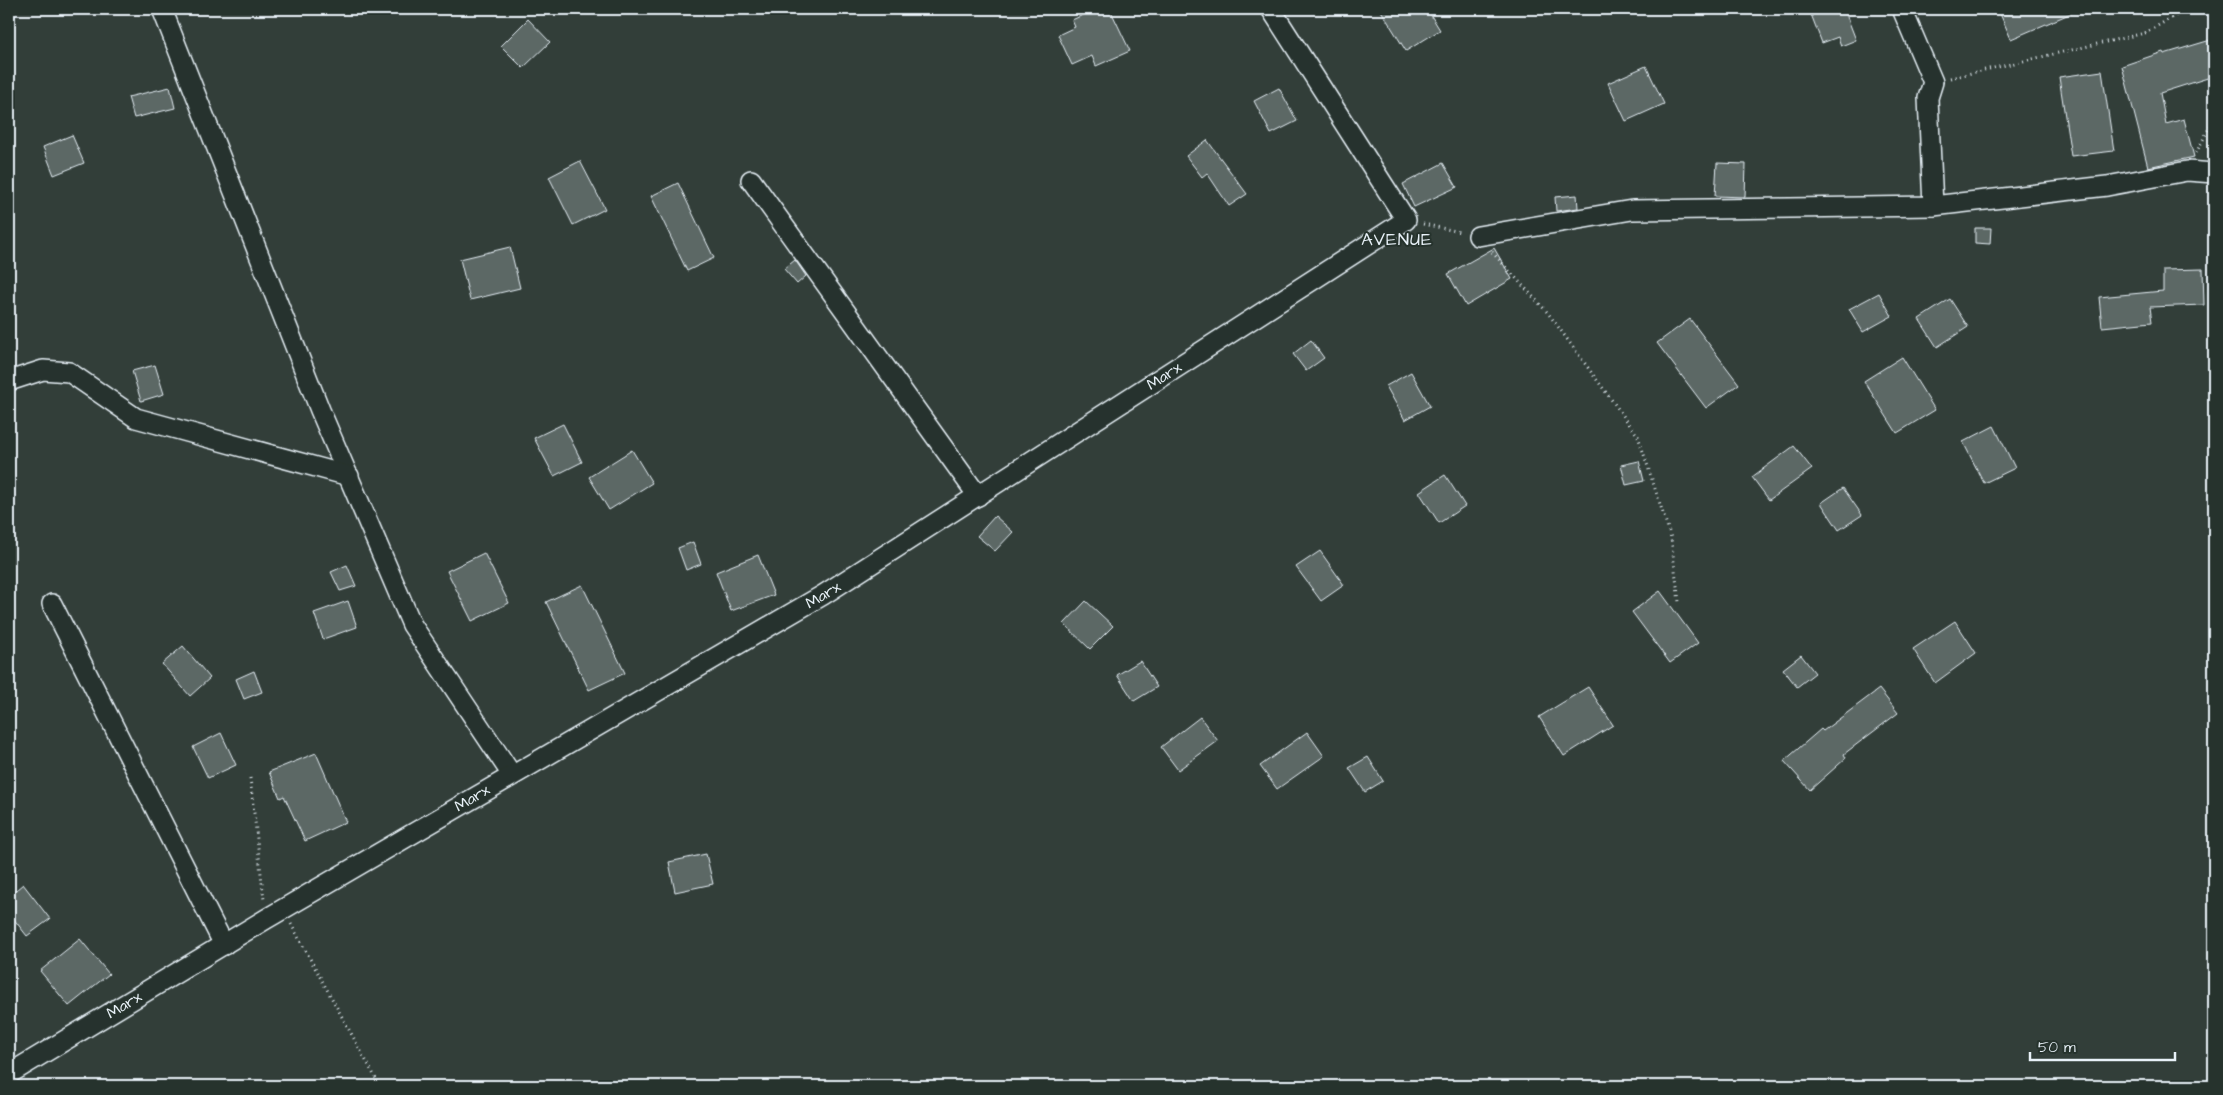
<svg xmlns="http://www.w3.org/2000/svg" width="2223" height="1095" font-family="'Architects Daughter',sans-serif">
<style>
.building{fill:#5c6865;stroke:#e8f1f8}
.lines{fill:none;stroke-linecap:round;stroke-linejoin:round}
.street-casing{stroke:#e8f1f8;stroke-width:22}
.path{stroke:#e8f1f8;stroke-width:3;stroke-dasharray:1 4;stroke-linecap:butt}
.street{stroke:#26332d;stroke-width:19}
.labels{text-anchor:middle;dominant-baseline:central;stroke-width:4;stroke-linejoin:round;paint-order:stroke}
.street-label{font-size:16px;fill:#e8f1f8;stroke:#26332d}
.neighbourhood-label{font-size:18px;letter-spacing:1px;fill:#e8f1f8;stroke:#26332d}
</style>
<rect width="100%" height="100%" fill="#323e39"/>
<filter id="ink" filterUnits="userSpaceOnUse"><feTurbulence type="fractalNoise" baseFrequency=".02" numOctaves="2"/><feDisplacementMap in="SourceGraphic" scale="10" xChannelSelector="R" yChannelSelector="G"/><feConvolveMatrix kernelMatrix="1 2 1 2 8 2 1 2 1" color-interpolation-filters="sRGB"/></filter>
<g filter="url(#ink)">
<g class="building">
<polygon points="1096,9 1110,9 1130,51 1096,66 1092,56 1072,65 1058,35 1075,27 1072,20"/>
<polygon points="1380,9 1427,9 1440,30 1406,51"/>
<polygon points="1809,9 1844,9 1856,40 1841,46 1838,37 1822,43"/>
<polygon points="1998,9 2081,9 2011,39"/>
<polygon points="528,19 550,42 523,68 501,46"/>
<polygon points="2214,39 2214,76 2160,93 2166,124 2184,119 2194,157 2148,167 2122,66 2163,52 2164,54"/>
<polygon points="1646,66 1664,104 1626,121 1608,83"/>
<polygon points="2102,71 2114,151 2071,156 2059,77"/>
<polygon points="170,87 175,108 134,118 128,97"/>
<polygon points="1279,88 1297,121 1271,134 1254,101"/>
<polygon points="72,135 84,163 54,175 43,147"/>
<polygon points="1207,140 1247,194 1229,206 1207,173 1202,177 1186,156"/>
<polygon points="580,161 605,209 573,225 549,177"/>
<polygon points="1443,163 1457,187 1414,207 1403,184"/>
<polygon points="1717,163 1746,164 1745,197 1715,196"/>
<polygon points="678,183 714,258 687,271 651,196"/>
<polygon points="1577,195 1578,208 1556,211 1555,197"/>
<polygon points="1975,228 1991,228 1990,244 1975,243"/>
<polygon points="510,247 520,288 470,300 460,259"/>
<polygon points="1494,248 1512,279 1466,306 1448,274"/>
<polygon points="795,260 806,276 797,284 784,269"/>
<polygon points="2203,269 2204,305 2150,307 2152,322 2102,327 2099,297 2163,291 2163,270"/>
<polygon points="1879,293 1892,316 1863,332 1849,309"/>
<polygon points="1950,299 1968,327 1937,347 1919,319"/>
<polygon points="1690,319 1739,384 1706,408 1657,343"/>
<polygon points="1311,340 1324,358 1306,371 1293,354"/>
<polygon points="1902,357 1935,410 1897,433 1864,381"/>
<polygon points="155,365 164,394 141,401 132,371"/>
<polygon points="1411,372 1430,406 1405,420 1386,386"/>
<polygon points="563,424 582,462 554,476 534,438"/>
<polygon points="1994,426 2015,468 1984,483 1963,442"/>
<polygon points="1794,446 1812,469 1769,500 1752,477"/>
<polygon points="632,450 652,483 609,510 589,477"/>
<polygon points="1639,461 1644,481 1626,485 1621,465"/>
<polygon points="1445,475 1465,506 1439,523 1419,492"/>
<polygon points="1843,488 1862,515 1839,530 1821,503"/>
<polygon points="995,516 1013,532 995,551 977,536"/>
<polygon points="693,542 701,564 686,570 678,548"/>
<polygon points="1320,551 1344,585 1321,601 1296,567"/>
<polygon points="484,553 509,603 472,621 447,571"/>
<polygon points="758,555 774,595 731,611 716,572"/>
<polygon points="347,565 356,586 340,591 331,572"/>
<polygon points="582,585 625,673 589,690 546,602"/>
<polygon points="1660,591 1698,643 1670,663 1632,612"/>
<polygon points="348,601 357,627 323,639 314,613"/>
<polygon points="1086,601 1113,626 1090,649 1064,624"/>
<polygon points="1955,621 1976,653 1935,683 1913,649"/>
<polygon points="183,646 210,678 190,696 162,664"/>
<polygon points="1801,655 1815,673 1797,687 1783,669"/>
<polygon points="1140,661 1157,687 1134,701 1117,675"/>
<polygon points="254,671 262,692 244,699 236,679"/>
<polygon points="1588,687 1613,725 1564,756 1539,717"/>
<polygon points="1879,689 1898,713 1844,754 1846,758 1810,790 1784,761 1821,729 1823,731"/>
<polygon points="1200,717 1218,741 1178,770 1161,747"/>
<polygon points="1307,732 1324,756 1277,789 1260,766"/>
<polygon points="221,733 236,765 208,778 193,747"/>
<polygon points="316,753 346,822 305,841 284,796 280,798 269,772"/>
<polygon points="1368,757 1383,781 1365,792 1349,768"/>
<polygon points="706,854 713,884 675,892 669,862"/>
<polygon points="23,884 50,919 27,936 9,913 9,896"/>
<polygon points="80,939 109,974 69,1006 40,971"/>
</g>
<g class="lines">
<g class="street-casing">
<g id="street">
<polyline points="162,9 320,410 412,625 512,775"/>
<polyline points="1902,9 1933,82 1928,98 1933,206"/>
<polyline points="751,180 978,496"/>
<polyline points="1478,236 1632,210 1933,206 2107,186 2187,171 2214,173"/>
<polyline points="9,381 43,370 69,372 136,418 349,476"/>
<polyline points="52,604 224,945"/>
<polyline points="9,1074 266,919 823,595 1406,220 1271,9"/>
</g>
</g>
<g class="path">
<polyline points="1950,78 2145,33 2187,9"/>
<polyline points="2196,153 2214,119"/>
<polyline points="1423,224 1460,232"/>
<polyline points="1492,252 1548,313 1638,436 1671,538 1679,602"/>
<polyline points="250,778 264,900"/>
<polyline points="291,924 380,1086"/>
</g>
<use href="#street" class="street"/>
</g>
</g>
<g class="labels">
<g class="street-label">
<text transform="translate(1164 376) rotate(-33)">Marx</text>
<text transform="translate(823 595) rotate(-31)">Marx</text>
<text transform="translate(472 798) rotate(-31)">Marx</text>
<text transform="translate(124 1005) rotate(-31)">Marx</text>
</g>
<g class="neighbourhood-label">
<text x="1397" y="239">AVENUE</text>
</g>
</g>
<rect width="2223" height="1095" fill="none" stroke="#26332d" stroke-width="30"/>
<rect x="15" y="15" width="2193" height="1065" fill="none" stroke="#e8f1f8" stroke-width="2" filter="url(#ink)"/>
<path d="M2030 1052v8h145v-8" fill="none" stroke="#e8f1f8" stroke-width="2.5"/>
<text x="2038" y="1052" font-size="15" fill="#e8f1f8" stroke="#26332d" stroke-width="4" paint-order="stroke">50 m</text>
</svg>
